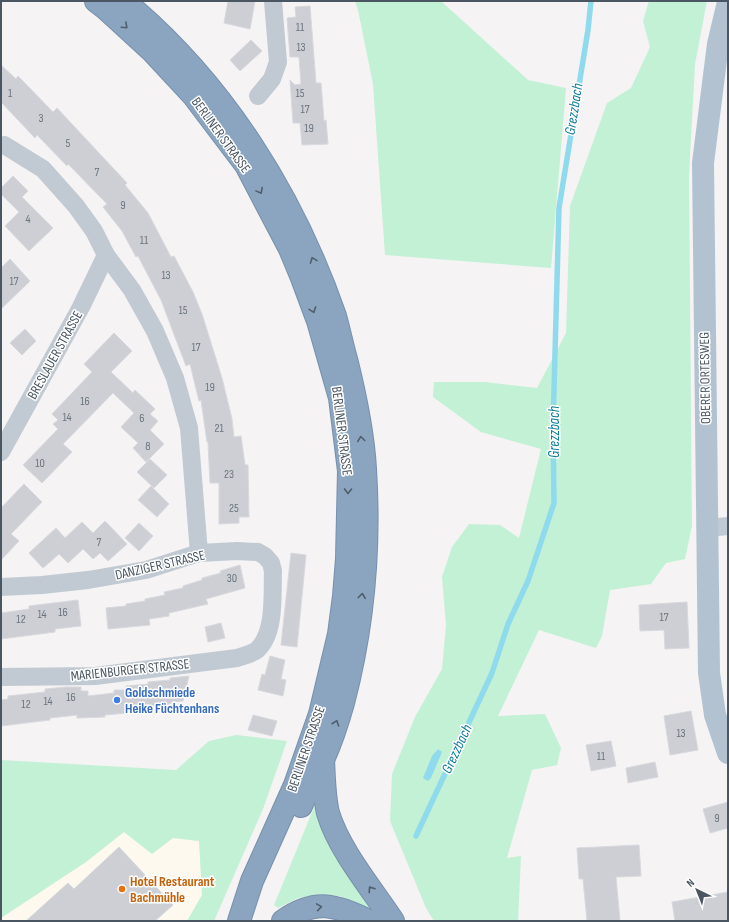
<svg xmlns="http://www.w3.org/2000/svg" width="729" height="922" font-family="'Sofia Sans Condensed',sans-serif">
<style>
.commercial{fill:#fdf9ef}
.green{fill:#c3f1d5}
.water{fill:#90daee}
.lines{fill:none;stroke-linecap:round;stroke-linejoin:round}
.stream{stroke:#90daee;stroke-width:5.5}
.building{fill:#cdcfd5;stroke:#d7d9de}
.highway-casing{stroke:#7690ad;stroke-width:24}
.minor{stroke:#c1cad2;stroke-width:18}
.major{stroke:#b3c2d1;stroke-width:22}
.highway{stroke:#8ba5c1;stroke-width:22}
.oneway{stroke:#505e6b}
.shop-dot{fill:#3f7fe0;stroke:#fff;stroke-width:1.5}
.food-dot{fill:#e8710a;stroke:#fff;stroke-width:1.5}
.labels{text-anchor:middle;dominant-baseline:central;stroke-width:3;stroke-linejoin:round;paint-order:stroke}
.number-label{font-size:12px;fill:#6b747e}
.street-label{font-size:14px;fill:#4a5661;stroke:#fff}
.shop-label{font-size:14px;font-weight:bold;fill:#366cbe;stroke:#fff;text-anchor:start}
.food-label{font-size:14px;font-weight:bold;fill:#c56008;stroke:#fff;text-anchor:start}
.water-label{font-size:15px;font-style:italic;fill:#0c7c9b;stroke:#fff}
</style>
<rect width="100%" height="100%" fill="#f5f3f3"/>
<polygon class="commercial" points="124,832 152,854 173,838 199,841 202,895 187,921 1,921 1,918 86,862"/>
<g class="green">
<polygon points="355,1 441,1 528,80 566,88 551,268 385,255 373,84 358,10"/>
<polygon points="649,1 707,1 695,64 689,176 692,526 685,559 666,563 651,584 610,590 602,636 596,648 539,630 498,716 545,714 561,748 557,765 532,770 507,858 521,856 518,921 434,921 426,908 390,821 392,774 415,717 442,669 446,625 442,577 452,547 469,524 500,525 519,538 541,449 481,432 433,397 434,382 485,382 537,388 566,333 570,206 607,103 631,88 650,47 643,21"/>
<polygon points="236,735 287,741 263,809 214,921 187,921 202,895 199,841 173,838 152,854 124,832 86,862 1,918 1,760 176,770 209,741"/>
<polygon points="315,805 319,805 374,912 340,896 320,895 298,898 278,908 274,905"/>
</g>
<polygon class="water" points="438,749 442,752 431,778 428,781 423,778 432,756"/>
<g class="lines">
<polyline class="stream" points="416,836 492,673 508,624 528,581 554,503 553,426 559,208 588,30 591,1"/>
</g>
<g class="building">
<polygon points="228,1 255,1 250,29 224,23"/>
<polygon points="310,6 316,83 321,83 324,121 326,120 328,144 302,145 300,123 293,123 290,80 295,85 301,84 299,57 290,57 287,18 296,17 295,7"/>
<polygon points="251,40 262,51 240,71 230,60"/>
<polygon points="1,65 16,79 18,76 53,112 57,108 127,183 125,185 148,213 171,257 174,256 193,292 202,314 222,378 232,419 234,437 241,436 245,465 248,465 249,517 239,517 239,523 219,524 219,483 210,483 208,442 207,442 201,400 199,401 190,364 186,366 161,300 138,256 136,257 122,231 103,207 107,204 68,164 67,166 37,135 35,138 1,102"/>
<polygon points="13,176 28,191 22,197 53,228 29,251 5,226 19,212 1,194 1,188"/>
<polygon points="10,259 30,281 1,309 1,268"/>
<polygon points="25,329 36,341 22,355 10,343"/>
<polygon points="114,333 132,351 111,372 133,393 135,390 155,409 150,414 158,421 150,430 164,444 146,462 133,448 138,443 121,427 134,413 113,393 63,444 72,452 42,483 23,465 58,429 53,424 58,420 52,414 92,372 84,364"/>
<polygon points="150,459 167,475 154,488 137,472"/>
<polygon points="24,484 42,502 11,534 19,541 1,560 1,508"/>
<polygon points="151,486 169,504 157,517 138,500"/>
<polygon points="105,521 127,544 108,561 100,553 93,559 83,549 68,563 59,554 43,568 29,553 56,528 65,538 82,522 93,533"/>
<polygon points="139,523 153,536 139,551 125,538"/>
<polygon points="291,553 306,555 297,647 281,645"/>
<polygon points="240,565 245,588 206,599 208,604 169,613 169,616 149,619 150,625 108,629 106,608 126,606 126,604 145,601 145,599 165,595 164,592 183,588 183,586 202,580 202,578 221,573 220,571"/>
<polygon points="78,600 81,626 55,629 55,632 1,639 1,613 29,609 29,606"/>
<polygon points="687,602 689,648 665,649 664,630 640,631 639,605"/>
<polygon points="221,623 225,638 208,642 205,627"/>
<polygon points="270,656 285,660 281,679 286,680 283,696 258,690 262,674 265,675"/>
<polygon points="189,676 183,701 171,702 171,704 149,706 149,709 127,710 127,713 105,715 105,717 77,718 77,715 50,718 50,720 1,726 1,700 8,699 8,696 45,692 45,689 66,687 81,687 81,691 88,691 88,696 114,693 114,690 126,690 126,686 148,684 148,682 170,680 170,678"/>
<polygon points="691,711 698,750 670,755 664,716"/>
<polygon points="253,715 277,721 272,736 248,730"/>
<polygon points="611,741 616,766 591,771 586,745"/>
<polygon points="655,762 658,777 628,783 626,768"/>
<polygon points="728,802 728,828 710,833 703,809"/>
<polygon points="639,845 641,876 616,877 620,921 587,921 583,879 579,879 577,848"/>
<polygon points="119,847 173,905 155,921 26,921 68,883 74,889"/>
<polygon points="728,892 728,921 675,921 672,902"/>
</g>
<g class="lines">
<g class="highway-casing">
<g id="highway">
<polyline points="96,1 105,8 153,52 193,95 246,165 290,249 302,278 318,321 340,398 349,471 347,559 344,596 339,634 320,714 295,785 252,881 239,921"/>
<path d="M124 1C223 83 293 195 335 316 339 330 342 345 346 359 355 395 363 432 365 469 370 547 363 627 343 703 338 721 330 745 322 762 315 777 307 791 301 806"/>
<path d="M323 760C324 777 324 796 328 813 339 850 372 889 393 921"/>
<path d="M283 921C315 898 337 905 369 921"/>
</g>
</g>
<g class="minor">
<polyline points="258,96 272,79 278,62 273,1"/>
<polyline points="4,145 43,169 76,206 94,231 106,255 132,290 155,331 175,378 189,428 199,553"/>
<polyline points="1,452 81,307 106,255"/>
<polyline points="708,528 728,526"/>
<path d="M1 587 42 585 88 580 146 570 199 553 237 551 258 552 265 556 271 563 273 571C272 594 276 633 257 650 252 654 243 656 237 658L95 676 1 677"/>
</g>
<polyline class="major" points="728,2 718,44 703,163 709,673 715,715 728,753"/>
<use href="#highway" class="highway"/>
</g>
<defs><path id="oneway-chevron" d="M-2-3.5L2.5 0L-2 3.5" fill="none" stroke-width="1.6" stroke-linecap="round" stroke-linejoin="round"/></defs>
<g class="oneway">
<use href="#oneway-chevron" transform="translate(125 26) rotate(43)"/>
<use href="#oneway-chevron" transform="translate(260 191) rotate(62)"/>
<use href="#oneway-chevron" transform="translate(313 260) rotate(-111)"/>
<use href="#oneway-chevron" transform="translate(313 310) rotate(70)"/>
<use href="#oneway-chevron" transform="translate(361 439) rotate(-98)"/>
<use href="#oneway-chevron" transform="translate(348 491) rotate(91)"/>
<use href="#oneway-chevron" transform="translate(362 596) rotate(-83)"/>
<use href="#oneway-chevron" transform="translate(336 723) rotate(-71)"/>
<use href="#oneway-chevron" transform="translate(371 889) rotate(-124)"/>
<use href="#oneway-chevron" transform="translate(319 907) rotate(-9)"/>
</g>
<circle class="shop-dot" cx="117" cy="700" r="4"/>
<circle class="food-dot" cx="122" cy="889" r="4"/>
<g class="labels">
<g class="number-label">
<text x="300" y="27">11</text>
<text x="301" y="47">13</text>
<text x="10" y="93">1</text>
<text x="300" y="93">15</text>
<text x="305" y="109">17</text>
<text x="41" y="118">3</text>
<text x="309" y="128">19</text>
<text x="68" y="143">5</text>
<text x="97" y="172">7</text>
<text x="123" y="205">9</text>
<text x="28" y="219">4</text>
<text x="144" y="240">11</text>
<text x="166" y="275">13</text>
<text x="14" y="281">17</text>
<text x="183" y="310">15</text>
<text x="196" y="347">17</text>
<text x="210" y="387">19</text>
<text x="85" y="401">16</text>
<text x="67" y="417">14</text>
<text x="142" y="418">6</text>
<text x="219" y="428">21</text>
<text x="148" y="446">8</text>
<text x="40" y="463">10</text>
<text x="229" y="474">23</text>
<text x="234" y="508">25</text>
<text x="99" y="542">7</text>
<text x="232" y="578">30</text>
<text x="63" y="612">16</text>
<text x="42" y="614">14</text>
<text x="664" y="617">17</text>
<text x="21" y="619">12</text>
<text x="71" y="697">16</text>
<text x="48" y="701">14</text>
<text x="26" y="704">12</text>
<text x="681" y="733">13</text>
<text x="601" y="756">11</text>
<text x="717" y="818">9</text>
</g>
<g class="street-label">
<text transform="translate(221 135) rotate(54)">BERLINER STRASSE</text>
<text transform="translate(55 355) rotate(-61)">BRESLAUER STRASSE</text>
<text transform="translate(705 378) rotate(-91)">OBERER ORTESWEG</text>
<text transform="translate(342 431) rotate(83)">BERLINER STRASSE</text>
<text transform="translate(160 565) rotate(-13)">DANZIGER STRASSE</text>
<text transform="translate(130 670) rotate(-6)">MARIENBURGER STRASSE</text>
<text transform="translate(306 749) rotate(-71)">BERLINER STRASSE</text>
</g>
<g class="shop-label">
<text x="125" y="692">Goldschmiede<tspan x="125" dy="16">Heike Füchtenhans</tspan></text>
</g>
<g class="food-label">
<text x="130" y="881">Hotel Restaurant<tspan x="130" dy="16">Bachmühle</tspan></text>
</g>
<g class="water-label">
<text transform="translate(574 109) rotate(-81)">Grezzbach</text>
<text transform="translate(554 432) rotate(-90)">Grezzbach</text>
<text transform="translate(457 749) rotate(-65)">Grezzbach</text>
</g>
</g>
<rect width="729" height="922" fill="none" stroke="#4a5661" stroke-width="4"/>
<g transform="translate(697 890) rotate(317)" stroke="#ffffff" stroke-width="3" paint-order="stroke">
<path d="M0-3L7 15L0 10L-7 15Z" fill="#4a5661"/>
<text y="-6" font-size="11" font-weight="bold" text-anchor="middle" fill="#4a5661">N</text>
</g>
</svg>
